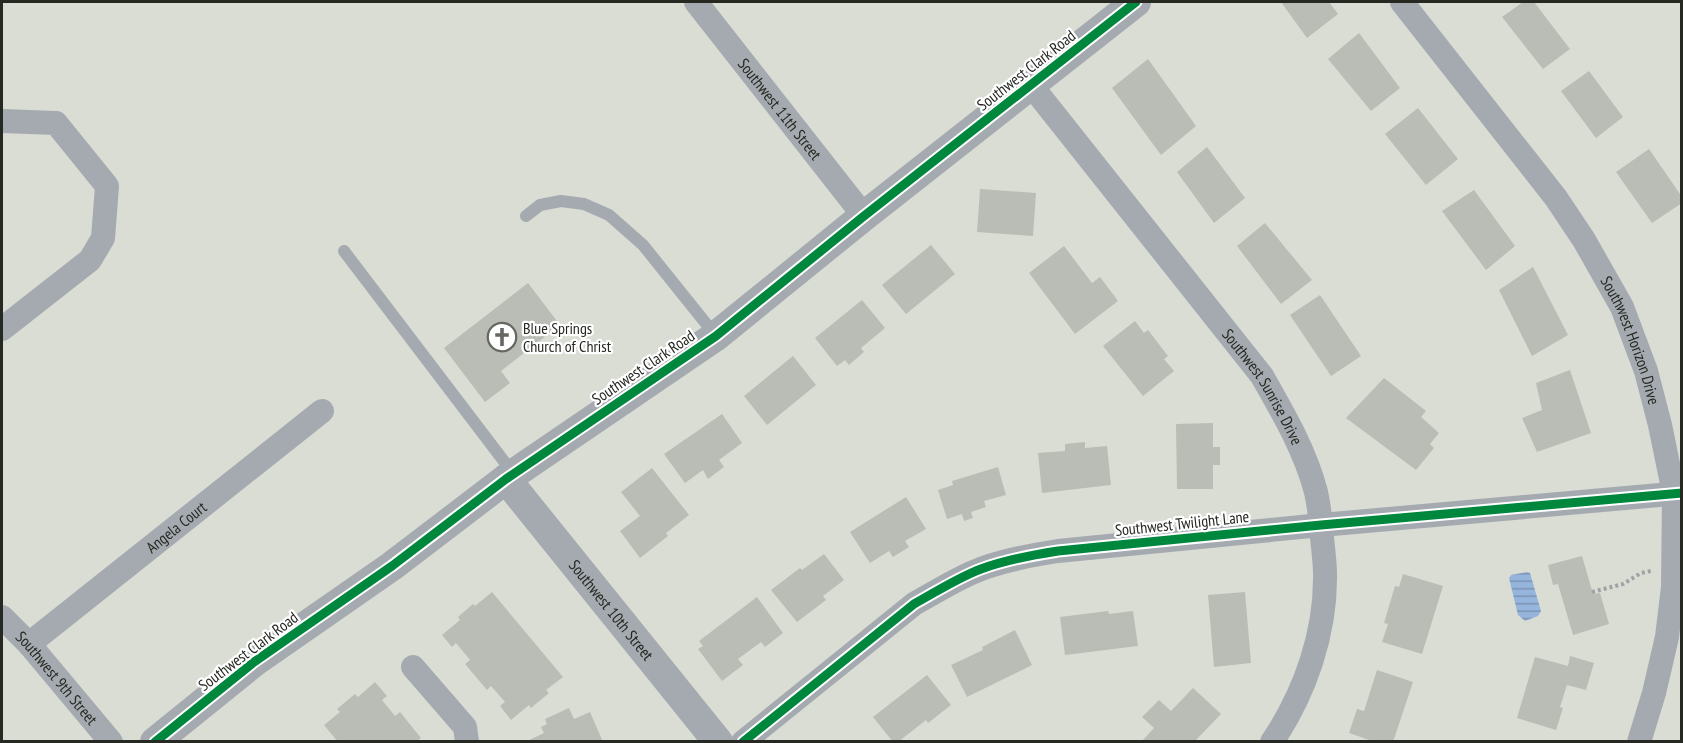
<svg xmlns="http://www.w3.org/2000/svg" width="1683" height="743" font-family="'PT Sans Narrow',sans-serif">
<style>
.water{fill:url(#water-rules)}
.building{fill:#babdb5}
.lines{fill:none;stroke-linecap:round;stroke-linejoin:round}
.path{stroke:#9fa3a5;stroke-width:4;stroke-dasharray:3 3;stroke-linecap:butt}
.service{stroke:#a4aab0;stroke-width:12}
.minor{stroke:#a4aab0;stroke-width:24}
.tertiary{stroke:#a4aab0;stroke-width:30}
.cycleway-casing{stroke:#fff;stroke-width:13}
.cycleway{stroke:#00873e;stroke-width:9}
.labels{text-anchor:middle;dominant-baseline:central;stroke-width:4.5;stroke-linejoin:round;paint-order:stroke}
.street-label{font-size:16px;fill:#262822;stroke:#fff}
.poi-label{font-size:16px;fill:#262822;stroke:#fff;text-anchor:start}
</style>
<defs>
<pattern id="water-rules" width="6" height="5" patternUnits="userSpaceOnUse" patternTransform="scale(1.5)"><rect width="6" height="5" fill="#96b5dc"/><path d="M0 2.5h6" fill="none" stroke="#7a93b2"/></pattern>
</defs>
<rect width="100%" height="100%" fill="#daddd4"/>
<polygon class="water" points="1527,572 1530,573 1541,611 1538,616 1525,621 1518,615 1509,578 1511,575"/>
<g class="building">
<polygon points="1281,2 1329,2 1338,14 1307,38"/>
<polygon points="1523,2 1534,2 1570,49 1543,69 1502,17"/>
<polygon points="1359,33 1400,88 1371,111 1328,59"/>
<polygon points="1148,59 1196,126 1161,155 1112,88"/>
<polygon points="1589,71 1623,117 1596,138 1561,91"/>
<polygon points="1418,108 1458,159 1426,185 1385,134"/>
<polygon points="1207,147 1245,198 1214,223 1177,172"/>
<polygon points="1649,149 1682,197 1682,203 1652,223 1616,172"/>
<polygon points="980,189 1036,193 1033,236 977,232"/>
<polygon points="1474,190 1515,246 1486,270 1442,211"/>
<polygon points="1265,223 1312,280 1281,304 1237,246"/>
<polygon points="931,245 955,274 906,314 882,285"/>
<polygon points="1064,246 1092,283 1100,277 1118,301 1075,334 1029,273"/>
<polygon points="1533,267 1568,335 1532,356 1499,290"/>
<polygon points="528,283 560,325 501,371 510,383 485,402 444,348"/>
<polygon points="1320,295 1361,356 1331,376 1290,315"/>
<polygon points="862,300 885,328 861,348 864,352 849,365 845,360 837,366 815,338"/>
<polygon points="1135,321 1144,333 1148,330 1168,356 1164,359 1174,371 1143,396 1103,346"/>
<polygon points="793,356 816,385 767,425 744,396"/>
<polygon points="1570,370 1591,433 1537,452 1522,418 1542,410 1536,383"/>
<polygon points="1384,378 1426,411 1421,417 1439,433 1430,444 1434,448 1416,470 1346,418"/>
<polygon points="722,414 742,443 719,460 724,467 708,479 703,470 685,483 664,454"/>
<polygon points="1213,423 1213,447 1220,447 1220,465 1213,465 1213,489 1177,489 1176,424"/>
<polygon points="1085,442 1085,448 1107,446 1111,485 1042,493 1038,453 1065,451 1065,444"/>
<polygon points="998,467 1006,495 984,501 986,507 971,512 973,518 964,521 962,514 947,519 938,490 953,485 952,481"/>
<polygon points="652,468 689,515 666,533 668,536 640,558 620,531 640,516 621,492"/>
<polygon points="906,497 926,529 905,541 909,547 893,557 889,551 870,563 850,532"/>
<polygon points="824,554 844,580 823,596 826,600 797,622 771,590 800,568 802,570"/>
<polygon points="1582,556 1593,594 1600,593 1609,624 1573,635 1558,584 1553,585 1548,565"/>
<polygon points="1403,574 1443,586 1422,654 1382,642 1388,624 1384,623 1395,586 1399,587"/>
<polygon points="492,592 563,677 546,690 549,693 531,708 529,705 511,720 500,706 505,702 491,686 487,690 465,664 470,660 456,643 452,647 442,635 460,620 458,617 473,604 475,606"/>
<polygon points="1245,592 1251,663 1214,667 1208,595"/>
<polygon points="757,597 783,633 765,647 761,642 738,659 743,665 722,681 698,649 703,646 699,641"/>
<polygon points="1108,611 1109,614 1133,611 1138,646 1065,655 1060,617"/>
<polygon points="1015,630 1032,665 967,697 951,665 983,650 982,647"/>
<polygon points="1570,656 1594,663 1586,690 1567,685 1560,707 1563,708 1556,730 1517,718 1535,657 1568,666"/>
<polygon points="1377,670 1413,682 1393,742 1375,742 1349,733 1357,709 1364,711"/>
<polygon points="927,675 951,705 928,723 926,720 898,742 893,742 873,717"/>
<polygon points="375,682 387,696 382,700 395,716 400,712 421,738 416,742 338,742 324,725 340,712 337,709 355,694 358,697"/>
<polygon points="1193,688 1221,714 1194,742 1141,742 1154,728 1142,717 1159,700 1171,711"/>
<polygon points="569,708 574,719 590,712 603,742 525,742 544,733 541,727 547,724 545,719"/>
</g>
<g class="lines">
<polyline class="path" points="1592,592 1623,584 1641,573 1651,571"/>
<g class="service">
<polyline points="526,216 540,205 561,201 584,204 609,215 643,245 716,336"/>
<polyline points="344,251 513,473"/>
</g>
<g class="minor">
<path id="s1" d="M696 2 864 216"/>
<path id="s2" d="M1402 2 1556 198 1584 240 1622 307 1646 371 1660 425 1674 493 1673 587 1667 637 1654 693 1639 742"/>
<path id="s3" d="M1031 85 1262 376C1283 413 1305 450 1316 492 1319 506 1321 522 1322 537 1323 549 1325 562 1325 574 1326 633 1305 693 1272 742"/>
<polyline points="2,121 56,123 107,186 103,238 90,260 2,329"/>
<path id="s4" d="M2 617 29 644 111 742"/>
<path id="s5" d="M29 644 322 411"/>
<polyline points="413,667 465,727 467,742"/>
<path d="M743 742 914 604C936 592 957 578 981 569 1005 560 1032 555 1058 551L1321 525 1682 493"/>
</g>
<g class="tertiary">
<path id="s6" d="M506 479 718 742"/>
<polyline points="155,742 254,662 392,566 506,479 716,336 864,216 1136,2"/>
</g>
<g class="cycleway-casing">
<g id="cycleway">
<polyline points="155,742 254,662 392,566 506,479 716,336 864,216 1136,2"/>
<path d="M743 742 914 604C936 592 957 578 981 569 1005 560 1032 555 1058 551L1321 525 1682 493"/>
</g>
</g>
<use href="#cycleway" class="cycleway"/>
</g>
<defs>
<g id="church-ring" transform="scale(1.5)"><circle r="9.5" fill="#fff" stroke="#656760" stroke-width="1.5"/><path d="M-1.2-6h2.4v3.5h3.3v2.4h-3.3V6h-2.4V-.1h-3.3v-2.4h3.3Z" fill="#656760"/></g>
</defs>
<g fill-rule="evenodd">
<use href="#church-ring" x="502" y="337"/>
</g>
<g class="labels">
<g class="street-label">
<text transform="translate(1026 70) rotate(-38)">Southwest Clark Road</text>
<text stroke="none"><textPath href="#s1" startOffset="136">Southwest 11th Street</textPath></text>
<text stroke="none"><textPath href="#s2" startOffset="411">Southwest Horizon Drive</textPath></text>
<text transform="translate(643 367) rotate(-34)">Southwest Clark Road</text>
<text stroke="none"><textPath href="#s3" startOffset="381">Southwest Sunrise Drive</textPath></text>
<text transform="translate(1182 523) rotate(-6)">Southwest Twilight Lane</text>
<text stroke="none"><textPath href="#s5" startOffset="188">Angela Court</textPath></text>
<text stroke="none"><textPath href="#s6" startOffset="168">Southwest 10th Street</textPath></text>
<text transform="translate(248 651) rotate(-37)">Southwest Clark Road</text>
<text stroke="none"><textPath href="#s4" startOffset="82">Southwest 9th Street</textPath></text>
</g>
<g class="poi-label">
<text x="523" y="328">Blue Springs<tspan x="523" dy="18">Church of Christ</tspan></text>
</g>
</g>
<rect width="1683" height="743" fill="none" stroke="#262822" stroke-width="6"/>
</svg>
